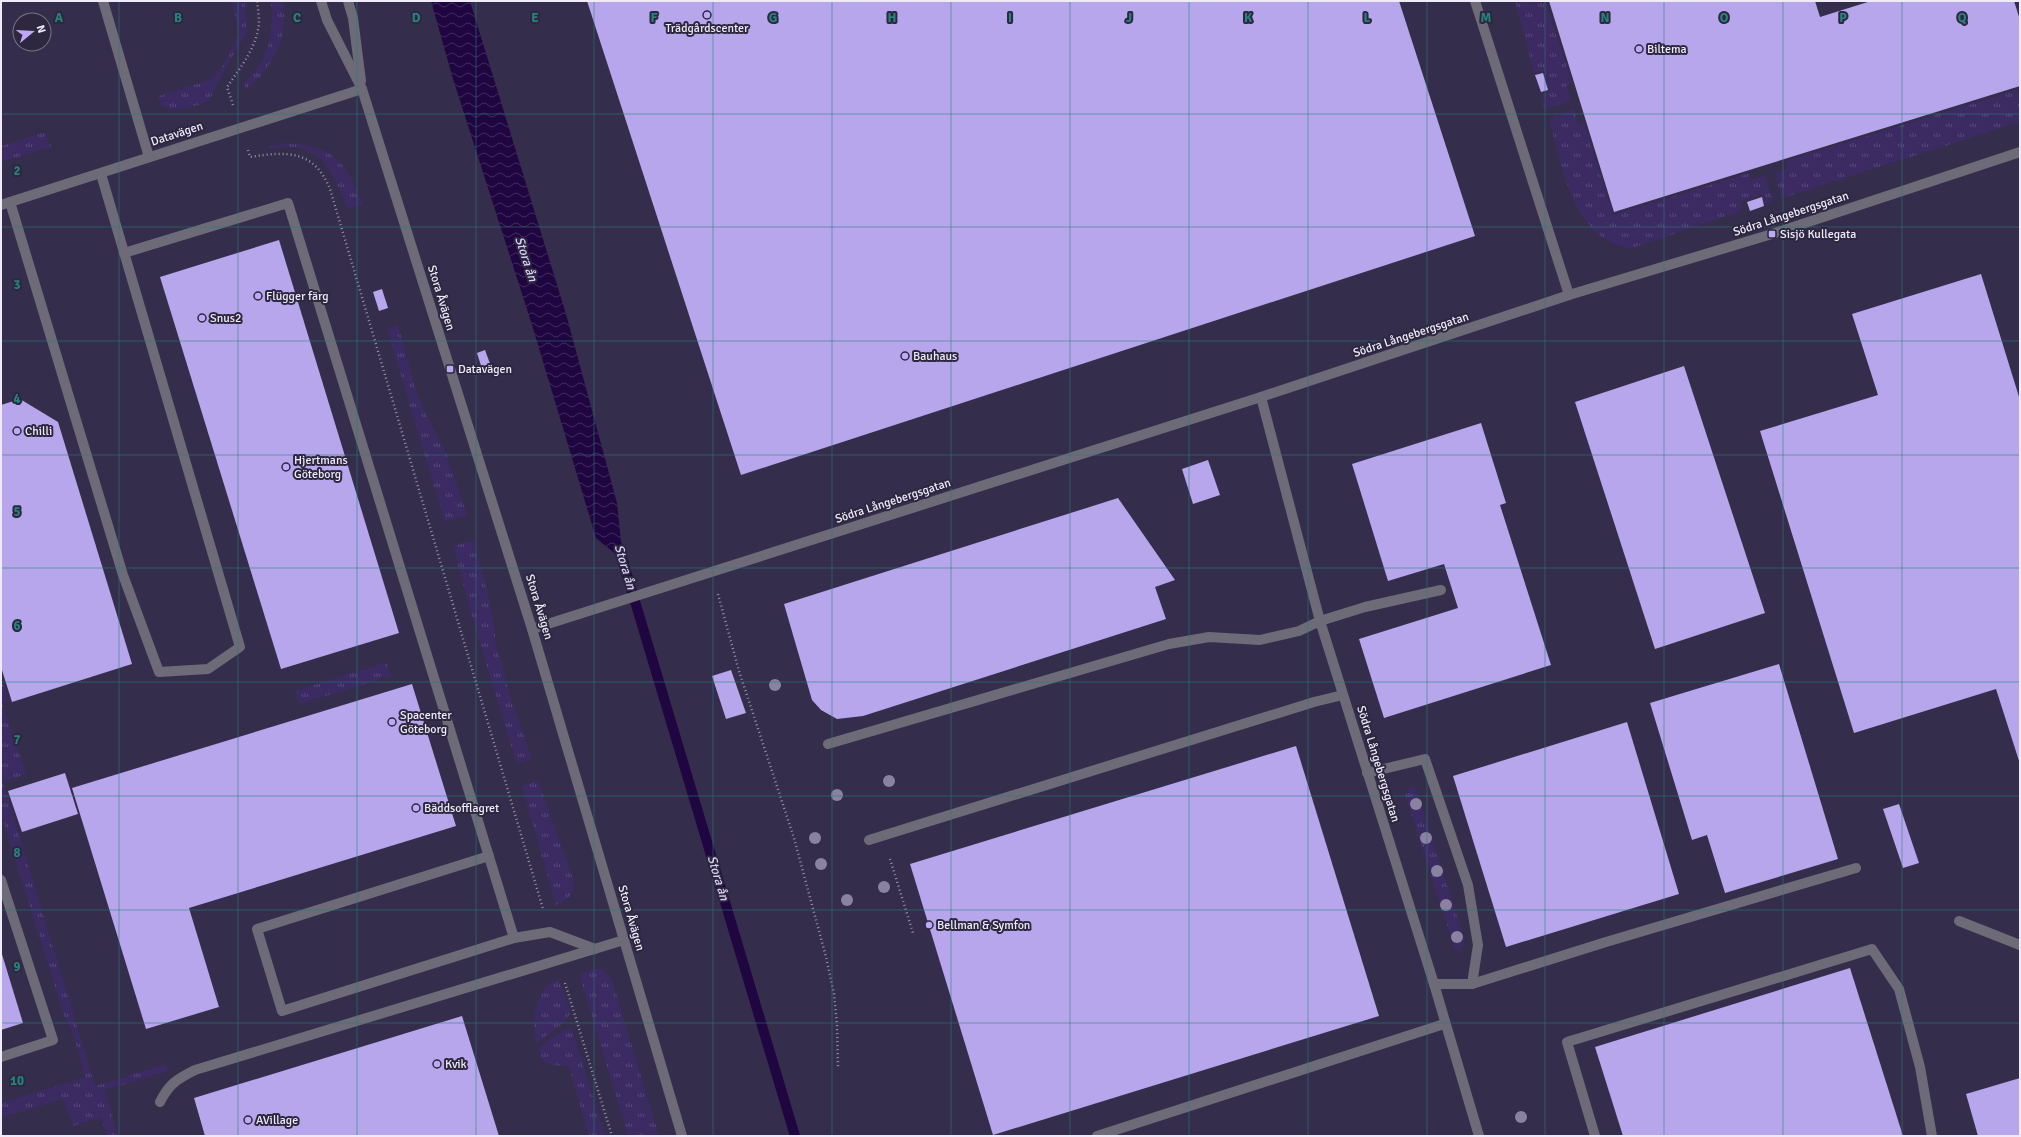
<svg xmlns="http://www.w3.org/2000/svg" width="2021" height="1137" font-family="Signika,sans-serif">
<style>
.built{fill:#352d4c;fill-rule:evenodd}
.grass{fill:url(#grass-tufts)}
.water{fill:url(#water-waves)}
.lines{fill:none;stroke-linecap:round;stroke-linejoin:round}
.stream{stroke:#1f0641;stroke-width:10}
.building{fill:#b7a6ec}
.path{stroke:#9792a5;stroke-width:2.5;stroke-dasharray:1 3;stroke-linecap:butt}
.service{stroke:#6d6b77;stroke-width:10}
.minor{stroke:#6d6b77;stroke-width:10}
.tertiary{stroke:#6d6b77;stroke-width:10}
.tree{fill:#8982a1}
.grid{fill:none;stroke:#25827c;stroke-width:1;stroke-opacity:0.55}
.poi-dot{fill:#bda9f5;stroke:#2d273f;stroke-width:1.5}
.labels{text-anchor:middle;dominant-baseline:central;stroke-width:4;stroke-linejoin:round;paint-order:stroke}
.poi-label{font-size:12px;fill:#efebfb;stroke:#2d273f;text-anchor:start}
.street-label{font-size:12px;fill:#efebfb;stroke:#2d273f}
.water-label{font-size:13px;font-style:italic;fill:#d8d0f6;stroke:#2d273f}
.grid-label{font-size:13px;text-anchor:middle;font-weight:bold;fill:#25827c;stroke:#2d273f;stroke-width:4;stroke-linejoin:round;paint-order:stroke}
</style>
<defs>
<pattern id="grass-tufts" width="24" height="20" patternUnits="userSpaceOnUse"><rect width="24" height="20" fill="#3c2a63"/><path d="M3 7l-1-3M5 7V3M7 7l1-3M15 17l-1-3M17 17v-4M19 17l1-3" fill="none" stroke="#58497a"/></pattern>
<pattern id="water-waves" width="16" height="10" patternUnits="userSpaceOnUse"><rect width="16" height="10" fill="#1f0641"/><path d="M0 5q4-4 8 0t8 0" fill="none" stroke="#402a5d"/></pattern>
</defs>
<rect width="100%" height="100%" fill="#2d273f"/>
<path class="built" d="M1 1H2020V1136H1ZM20 20H44V44H20Z"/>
<g class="grass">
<path d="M231 1H245L247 32 224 71 209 101C194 106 176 115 161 105L159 96 209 80 224 65 240 32Z"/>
<path d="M271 1H283C287 29 281 51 263 73 257 80 253 86 245 89V83C249 78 255 72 259 66 271 48 274 22 271 1Z"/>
<polygon points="1515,1 1545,1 1572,83 1566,85 1571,101 1545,110 1541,95 1549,91 1544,71 1534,73"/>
<polygon points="2020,89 2020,122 1782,198 1774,173 1788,168 1786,161"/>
<path d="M1573 109 1578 124 1584 123 1613 215 1749 173 1752 180 1765 175 1773 201 1765 204 1762 194 1741 201V211L1629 249C1618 245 1607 241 1598 234 1568 208 1559 156 1549 119Z"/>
<polygon points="45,132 51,147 1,162 1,146"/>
<path d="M282 143C332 145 345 159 363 204L347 209C339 186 328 155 300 148 289 146 275 148 263 149Z"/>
<polygon points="398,325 415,387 426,415 446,453 467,515 445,522 387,329"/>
<polygon points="473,540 482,570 491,610 495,630 495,641 511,699 532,759 517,764 474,624 453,546"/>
<polygon points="386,662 391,676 300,704 295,691"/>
<polygon points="1,675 9,702 2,703 26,774 3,782 95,1086 166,1064 168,1071 105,1090 118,1136 107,1136 101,1117 73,1126 63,1099 1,1118 1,1103 85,1077 71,1027 64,1016 1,814"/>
<path d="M538 781 574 881C574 895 568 900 556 905L522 786Z"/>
<polygon points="1413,787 1417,791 1464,938 1464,943 1459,951 1455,949 1406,798 1405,793 1409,788"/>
<polygon points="597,968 602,969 612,980 659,1136 628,1136 579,974"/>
<path d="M559 980C561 987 570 1005 570 1012 569 1022 544 1037 536 1043 531 1025 535 984 559 980Z"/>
<path d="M571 1026 605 1136H589L569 1067 544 1063C539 1058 540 1053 540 1046Z"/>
</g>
<polygon class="water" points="431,1 470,1 566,314 617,503 623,560 596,538 532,325 453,79"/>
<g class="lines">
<polyline class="stream" points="619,548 795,1136"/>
</g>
<g class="building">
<polygon points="587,1 1399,1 1475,236 741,475"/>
<polygon points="1549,1 1815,1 1820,17 1871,1 2014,1 2020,20 2020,86 1614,212"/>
<polygon points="1543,73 1548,90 1541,92 1535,75"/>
<polygon points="1762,197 1764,206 1750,211 1747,202"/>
<polygon points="279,240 399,633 281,669 160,277"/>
<polygon points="1981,274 2020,400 2020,764 1996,689 1854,733 1760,431 1878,395 1852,314"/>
<polygon points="382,289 388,308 379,311 373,292"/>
<polygon points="485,350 492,369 483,372 477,353"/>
<polygon points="1684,366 1765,613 1655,649 1575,402"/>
<polygon points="20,399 58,422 132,664 12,702 1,667 1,405"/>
<polygon points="1481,423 1506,503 1500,505 1551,665 1384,718 1359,639 1458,608 1444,564 1388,581 1352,464"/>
<polygon points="1208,460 1220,495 1193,504 1182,469"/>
<polygon points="1118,498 1175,580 1155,587 1166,619 863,716 837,719 821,710 812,700 784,604"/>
<polygon points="1779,664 1838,859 1725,893 1707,835 1692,840 1650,703"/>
<polygon points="731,670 746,713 726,719 712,676"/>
<polygon points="412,684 456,826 189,908 219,1007 146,1029 72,788"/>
<polygon points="1627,722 1679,894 1506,947 1453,776"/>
<polygon points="1296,746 1379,1016 993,1135 910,864"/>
<polygon points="65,773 78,814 22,832 8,791"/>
<polygon points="1899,804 1919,863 1903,868 1883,809"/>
<polygon points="1,951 23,1023 1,1030"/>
<polygon points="1850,968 1903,1136 1623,1136 1595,1047"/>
<polygon points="462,1016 499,1136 205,1136 194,1098"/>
<polygon points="2020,1078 2020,1136 1978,1136 1966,1094"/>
</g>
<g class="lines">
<g class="path">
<path d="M233 105 227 87C240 68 257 47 259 23 259 16 258 8 257 1"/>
<path d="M248 150 250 157C288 151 314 150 330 189L543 909"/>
<polyline points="718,594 739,671 794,838 826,957 834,994 837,1025 838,1067"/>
<polyline points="890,859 913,933"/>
<polyline points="565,983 612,1136"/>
</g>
<g class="service">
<polyline points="103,1 149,157"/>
<polyline points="10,202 123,575 159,672 208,669 240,647 101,174"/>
<polyline points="124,253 288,203 514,938 550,932 595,949"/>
<polyline points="828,744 1169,644 1209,637 1260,640 1299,631 1320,621 1365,607 1441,590"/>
<polyline points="1367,773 1425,759 1468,885 1478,945 1472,984"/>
<polyline points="869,840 1314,702 1343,695"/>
<polyline points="489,856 257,929 282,1011 514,938"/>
<polyline points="1,880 53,1040 1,1057"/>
<polyline points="1959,921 2020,945"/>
<polyline points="1434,984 1472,984 1606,942 1856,868"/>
<path d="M160 1102C169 1084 177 1079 195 1070L624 940"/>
<polyline points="1097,1136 1444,1024"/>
<polyline points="1595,1136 1567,1042 1872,949 1899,989 1920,1067 1932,1136"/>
</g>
<g class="minor">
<polyline points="1475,1 1569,295"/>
<polyline points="1,205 362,89"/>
<polyline points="1261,397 1320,621 1434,984 1479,1136"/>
<polyline points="532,629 1261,397 1569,295 1772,234 2020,152"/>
</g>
<g class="tertiary">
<polyline points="321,1 327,20 362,89 532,629 682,1136"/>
<polyline points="348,1 353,18 361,81"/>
</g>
</g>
<g class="tree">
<circle cx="775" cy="685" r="6"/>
<circle cx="889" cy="781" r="6"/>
<circle cx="837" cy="795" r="6"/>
<circle cx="1416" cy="804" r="6"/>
<circle cx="815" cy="838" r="6"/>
<circle cx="1426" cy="838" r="6"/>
<circle cx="821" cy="864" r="6"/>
<circle cx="1437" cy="871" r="6"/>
<circle cx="884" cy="887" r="6"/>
<circle cx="847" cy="900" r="6"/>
<circle cx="1446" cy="905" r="6"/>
<circle cx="1457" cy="937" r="6"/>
<circle cx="1521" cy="1117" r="6"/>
</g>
<path class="grid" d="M119 1V1136M238 1V1136M357 1V1136M476 1V1136M594 1V1136M713 1V1136M832 1V1136M951 1V1136M1070 1V1136M1189 1V1136M1308 1V1136M1427 1V1136M1545 1V1136M1664 1V1136M1783 1V1136M1902 1V1136M1 114H2020M1 227H2020M1 341H2020M1 455H2020M1 568H2020M1 682H2020M1 796H2020M1 910H2020M1 1023H2020"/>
<g class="poi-dot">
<circle cx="707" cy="15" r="4"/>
<circle cx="1639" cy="49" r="4"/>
<rect x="1768" y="230" width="8" height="8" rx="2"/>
<circle cx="258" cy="296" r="4"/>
<circle cx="202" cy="318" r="4"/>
<circle cx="905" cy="356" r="4"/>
<rect x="446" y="365" width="8" height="8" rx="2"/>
<circle cx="17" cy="431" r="4"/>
<circle cx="286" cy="467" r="4"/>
<circle cx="392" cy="722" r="4"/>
<circle cx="416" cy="808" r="4"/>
<circle cx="929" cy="925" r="4"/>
<circle cx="437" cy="1064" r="4"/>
<circle cx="248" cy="1120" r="4"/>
</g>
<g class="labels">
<g class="poi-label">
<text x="707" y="28" text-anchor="middle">Trädgårdscenter</text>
<text x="1647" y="49">Biltema</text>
<text x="1780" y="234">Sisjö Kullegata</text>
<text x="266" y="296">Flügger färg</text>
<text x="210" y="318">Snus2</text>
<text x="913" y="356">Bauhaus</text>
<text x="458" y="369">Datavägen</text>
<text x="25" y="431">Chilli</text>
<text x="294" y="460">Hjertmans<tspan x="294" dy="14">Göteborg</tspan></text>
<text x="400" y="715">Spacenter<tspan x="400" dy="14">Göteborg</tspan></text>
<text x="424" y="808">Bäddsofflagret</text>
<text x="937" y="925">Bellman &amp; Symfon</text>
<text x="445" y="1064">Kvik</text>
<text x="256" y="1120">AVillage</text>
</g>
<g class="street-label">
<text transform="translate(177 134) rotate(-18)">Datavägen</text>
<text transform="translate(1791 214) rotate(-18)">Södra Långebergsgatan</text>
<text transform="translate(441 298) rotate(73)">Stora Åvägen</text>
<text transform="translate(1411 335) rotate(-18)">Södra Långebergsgatan</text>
<text transform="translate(893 501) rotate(-18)">Södra Långebergsgatan</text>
<text transform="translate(539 607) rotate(73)">Stora Åvägen</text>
<text transform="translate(1378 764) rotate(73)">Södra Långebergsgatan</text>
<text transform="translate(631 918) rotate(74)">Stora Åvägen</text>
</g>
<g class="water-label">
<text transform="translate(526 259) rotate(72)">Stora ån</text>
<text transform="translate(625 567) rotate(73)">Stora ån</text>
<text transform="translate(718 878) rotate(73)">Stora ån</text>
</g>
</g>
<g class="grid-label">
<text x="59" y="22">A</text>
<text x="178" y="22">B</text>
<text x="297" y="22">C</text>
<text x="416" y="22">D</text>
<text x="535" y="22">E</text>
<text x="654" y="22">F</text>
<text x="773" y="22">G</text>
<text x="892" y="22">H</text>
<text x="1010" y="22">I</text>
<text x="1129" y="22">J</text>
<text x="1248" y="22">K</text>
<text x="1367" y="22">L</text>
<text x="1486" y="22">M</text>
<text x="1605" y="22">N</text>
<text x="1724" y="22">O</text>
<text x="1843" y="22">P</text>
<text x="1962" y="22">Q</text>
<text x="17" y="175">2</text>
<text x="17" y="289">3</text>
<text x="17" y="403">4</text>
<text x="17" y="516">5</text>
<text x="17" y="630">6</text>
<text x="17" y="744">7</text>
<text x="17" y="857">8</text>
<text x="17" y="971">9</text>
<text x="17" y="1085">10</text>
</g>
<rect width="2021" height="1137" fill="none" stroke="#efebfb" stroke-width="4"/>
<g transform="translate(32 32) rotate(72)"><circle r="19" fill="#2d273f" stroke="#7b758a"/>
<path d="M0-3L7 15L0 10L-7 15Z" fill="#bda9f5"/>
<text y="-6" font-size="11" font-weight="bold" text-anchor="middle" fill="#efebfb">N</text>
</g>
</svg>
